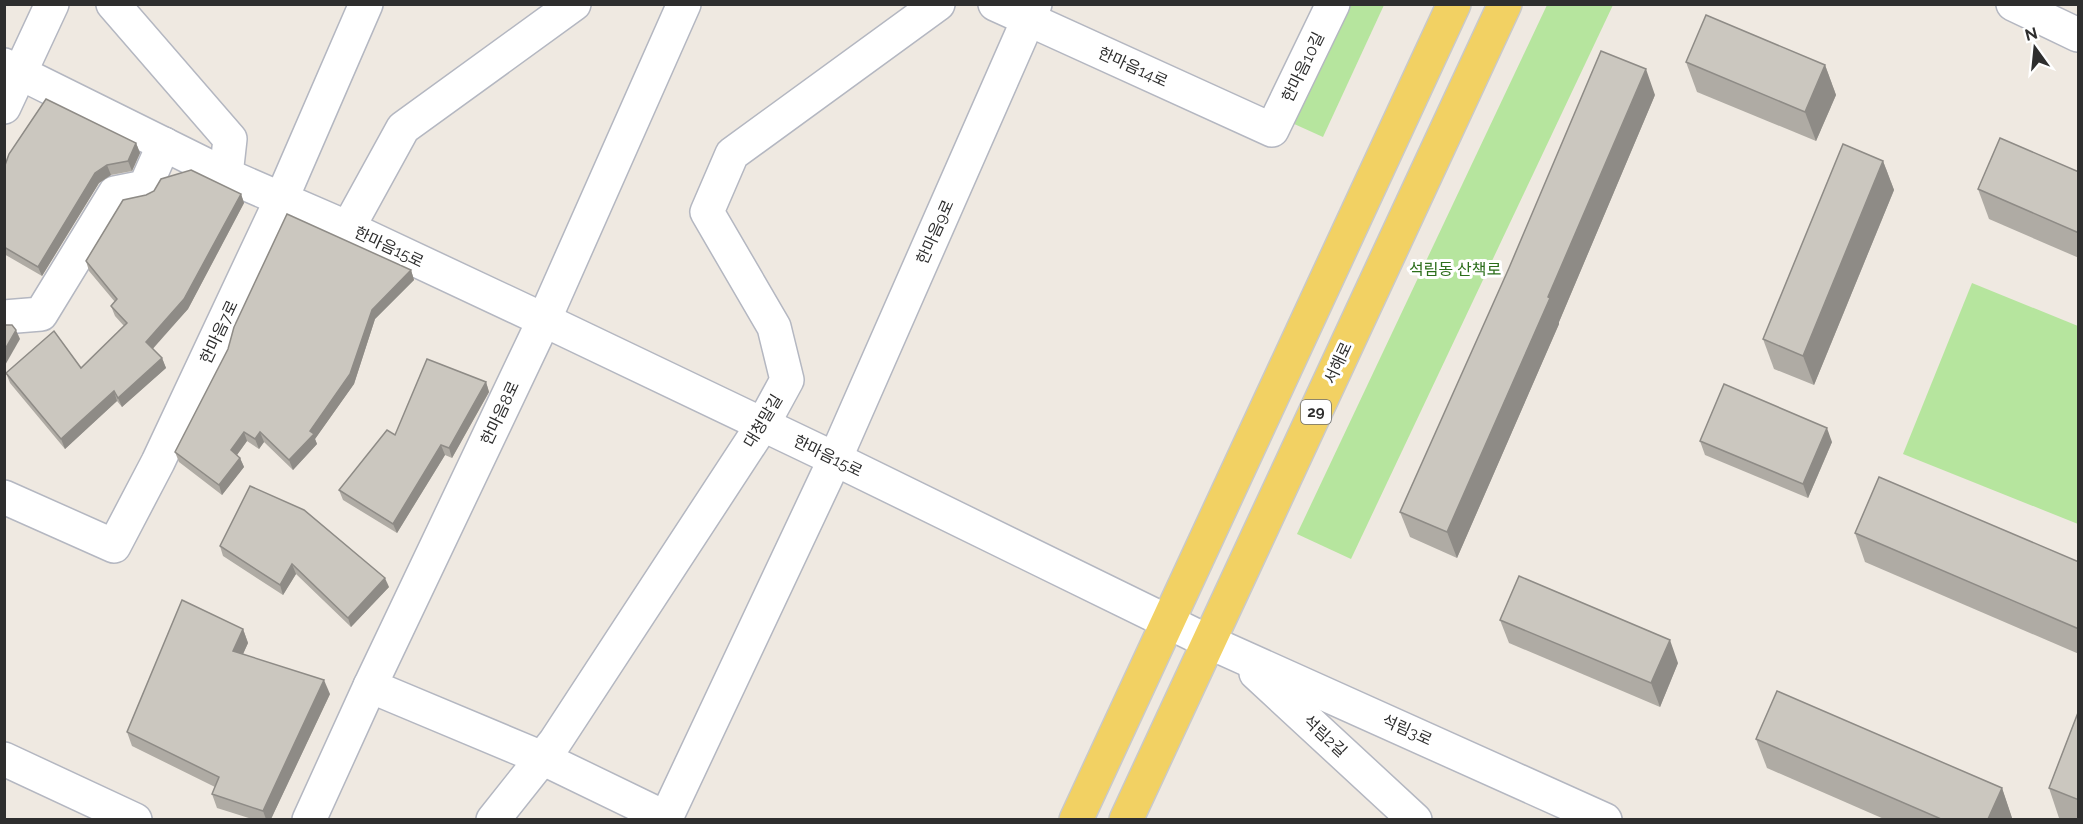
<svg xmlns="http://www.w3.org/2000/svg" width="2083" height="824" font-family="Raleway,'Noto Sans KR',sans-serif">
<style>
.green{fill:#b6e59e}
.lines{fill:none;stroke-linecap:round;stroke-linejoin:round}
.minor-casing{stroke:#b4b7c1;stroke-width:36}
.major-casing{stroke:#c9c9c9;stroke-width:36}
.minor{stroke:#fff;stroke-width:33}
.major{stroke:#f2d163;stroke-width:33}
.wall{fill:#afaba4}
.shaded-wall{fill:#8e8b86}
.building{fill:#cbc7bf;stroke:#8e8b86;stroke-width:1.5}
.labels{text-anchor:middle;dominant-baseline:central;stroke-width:6;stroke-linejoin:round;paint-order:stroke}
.shield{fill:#fff;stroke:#6d6d6d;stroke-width:1.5}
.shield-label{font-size:15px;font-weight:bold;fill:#2e2e2e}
.street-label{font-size:16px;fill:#2e2e2e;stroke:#fff}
.park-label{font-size:16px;fill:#2c6e1b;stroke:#fff}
</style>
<rect width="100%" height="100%" fill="#efe9e1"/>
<g class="green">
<polygon points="1346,5 1384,5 1323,137 1292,123"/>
<polygon points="1547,5 1613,5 1351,559 1297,534"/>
<polygon points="1972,283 2078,326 2078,524 1903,454"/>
</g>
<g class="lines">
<g class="minor-casing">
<g id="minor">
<polyline points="113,4 230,139 226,175"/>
<polyline points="995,4 1272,130 1333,4"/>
<polyline points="2013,4 2078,35"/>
<polyline points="4,65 226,175 348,228 544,320 835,459 1209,642 1605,820"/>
<polyline points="4,107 52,4"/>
<polyline points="348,228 403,128 574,4"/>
<polyline points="4,317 41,314 115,193 145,187 164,144"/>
<polyline points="4,497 114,546 158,462 281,200 366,4"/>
<polyline points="1256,673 1415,820"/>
<polyline points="370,686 542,758 666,818 835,459 1035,4"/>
<polyline points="4,759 135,820"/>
<polyline points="309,820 370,686 544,320 684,4"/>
<polyline points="493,820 555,742 763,424 787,380 774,327 707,212 732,154 938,4"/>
</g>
</g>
<g class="major-casing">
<g id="major">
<polyline points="1076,820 1454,4"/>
<polyline points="1126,820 1505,4"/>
</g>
</g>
<use href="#minor" class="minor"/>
<use href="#major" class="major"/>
</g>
<g class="wall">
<polygon points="1686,62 1825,65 1836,95 1816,141 1697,92"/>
<polygon points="1655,95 1559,322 1559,324 1457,558 1410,537 1400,512"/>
<polygon points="136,143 140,153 132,171 111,175 99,183 42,276 4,254 4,168"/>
<polygon points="1883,161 1894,190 1814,385 1774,369 1763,339"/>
<polygon points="2079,172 2079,258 1989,219 1978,189"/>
<polygon points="241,194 244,203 188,309 152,348 162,358 166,368 122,407 117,401 65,449 10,383 6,373 81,368 124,326 115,316 111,306 115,302 89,271 86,261"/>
<polygon points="411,270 414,280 375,319 354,384 315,439 317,444 293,470 264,442 259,449 247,441 237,455 240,458 244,467 222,495 179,462 175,452"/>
<polygon points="486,382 489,392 452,458 445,455 397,533 343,500 339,490 395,435"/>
<polygon points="1700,441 1832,442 1808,498 1705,455"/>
<polygon points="1855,533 2079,562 2079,654 1865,562"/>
<polygon points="220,546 389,587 351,627 296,574 283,595 223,556"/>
<polygon points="1500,620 1678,663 1660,707 1509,643"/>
<polygon points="243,629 248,643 243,654 330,694 271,819 252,819 217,808 212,794 215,787 132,746 127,732"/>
<polygon points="2079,710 2079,819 2064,819 2059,818 2049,788"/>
<polygon points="1756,739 2002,788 2012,818 2012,819 1884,819 1767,768"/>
</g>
<g class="shaded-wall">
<polygon points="1825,65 1836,95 1816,141 1805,112"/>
<polygon points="1646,69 1655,95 1559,322 1559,324 1457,558 1447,532"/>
<polygon points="136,143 140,153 132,171 128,161"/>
<polygon points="1883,161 1894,190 1814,385 1803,356"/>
<polygon points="107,165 111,175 99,183 42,276 38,267 95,173"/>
<polygon points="241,194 244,203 188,309 150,352 146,342"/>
<polygon points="411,270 414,280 375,319 354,384 315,439 317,444 293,470 289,460 372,310"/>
<polygon points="16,330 20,339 4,367 4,351"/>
<polygon points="162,358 166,368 122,407 118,398"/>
<polygon points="486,382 489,392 452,458 449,448"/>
<polygon points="114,391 117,401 65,449 61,439"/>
<polygon points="1827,428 1832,442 1808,498 1803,484"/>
<polygon points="244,432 247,441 234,459 231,450"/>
<polygon points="260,432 264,442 259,449 255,439"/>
<polygon points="441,445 445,455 397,533 393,524"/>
<polygon points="240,458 244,467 222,495 219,485"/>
<polygon points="292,564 296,574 283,595 280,585"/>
<polygon points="385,578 389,587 351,627 348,618"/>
<polygon points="243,629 248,643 238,665 233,651"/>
<polygon points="1670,640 1678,663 1660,707 1651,683"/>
<polygon points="324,680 330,694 271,819 266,819 263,811"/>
<polygon points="2002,788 2012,818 2012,819 1988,819"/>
</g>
<g class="building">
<polygon points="1706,15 1825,65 1805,112 1686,62"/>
<polygon points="1601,51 1646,69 1548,297 1550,298 1447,532 1400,512 1509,268"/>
<polygon points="46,99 136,143 128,161 107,165 95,173 38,267 4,247 4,168 9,154"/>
<polygon points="2000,138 2079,172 2079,233 1978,189"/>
<polygon points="1843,144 1883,161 1803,356 1763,339"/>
<polygon points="191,170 241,194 184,299 146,342 162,358 118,398 114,391 61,439 6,373 54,331 81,368 127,323 111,306 117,299 86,261 123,200 146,195 154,191 161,179"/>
<polygon points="287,214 411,270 372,310 350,374 310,431 314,434 289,460 260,432 255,439 244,432 231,450 240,458 219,485 175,452 228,349 234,327"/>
<polygon points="4,325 12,325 16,330 4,351"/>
<polygon points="427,359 486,382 449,448 441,445 393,524 339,490 387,430 395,435"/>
<polygon points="1724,384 1827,428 1803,484 1700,441"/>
<polygon points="1879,477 2079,562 2079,629 1855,533"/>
<polygon points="250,486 304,510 385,578 348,618 292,564 280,585 220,546"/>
<polygon points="1519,576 1670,640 1651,683 1500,620"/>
<polygon points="182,600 243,629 233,651 324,680 263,811 212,794 219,777 127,732"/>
<polygon points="1777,691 2002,788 1988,819 1941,819 1756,739"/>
<polygon points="2079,710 2079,800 2049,788"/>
</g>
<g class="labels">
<rect class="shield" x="1301" y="400" width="30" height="24" rx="4.5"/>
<g class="shield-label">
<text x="1316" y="412">29</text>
</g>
<g class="street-label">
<text transform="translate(1133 67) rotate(24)">한마음14로</text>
<text transform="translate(1303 67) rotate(-64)">한마음10길</text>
<text transform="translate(935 232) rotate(-66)">한마음9로</text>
<text transform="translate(389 247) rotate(25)">한마음15로</text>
<text transform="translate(219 332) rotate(-65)">한마음7로</text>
<text transform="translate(1338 363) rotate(-65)">서해로</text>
<text transform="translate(500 413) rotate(-65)">한마음8로</text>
<text transform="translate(763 421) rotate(-59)">대청말길</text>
<text transform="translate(828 456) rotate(26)">한마음15로</text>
<text transform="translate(1407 730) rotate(24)">석림3로</text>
<text transform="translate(1325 736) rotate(43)">석림2길</text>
</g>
<g class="park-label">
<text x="1455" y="269">석림동 산책로</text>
</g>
</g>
<rect width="2083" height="824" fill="none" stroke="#2e2e2e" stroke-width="12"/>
<g transform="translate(2035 48) rotate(345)" stroke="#ffffff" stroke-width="4.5" paint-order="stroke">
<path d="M0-4.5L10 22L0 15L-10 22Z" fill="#2e2e2e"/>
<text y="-9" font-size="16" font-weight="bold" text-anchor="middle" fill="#2e2e2e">N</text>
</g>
</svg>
